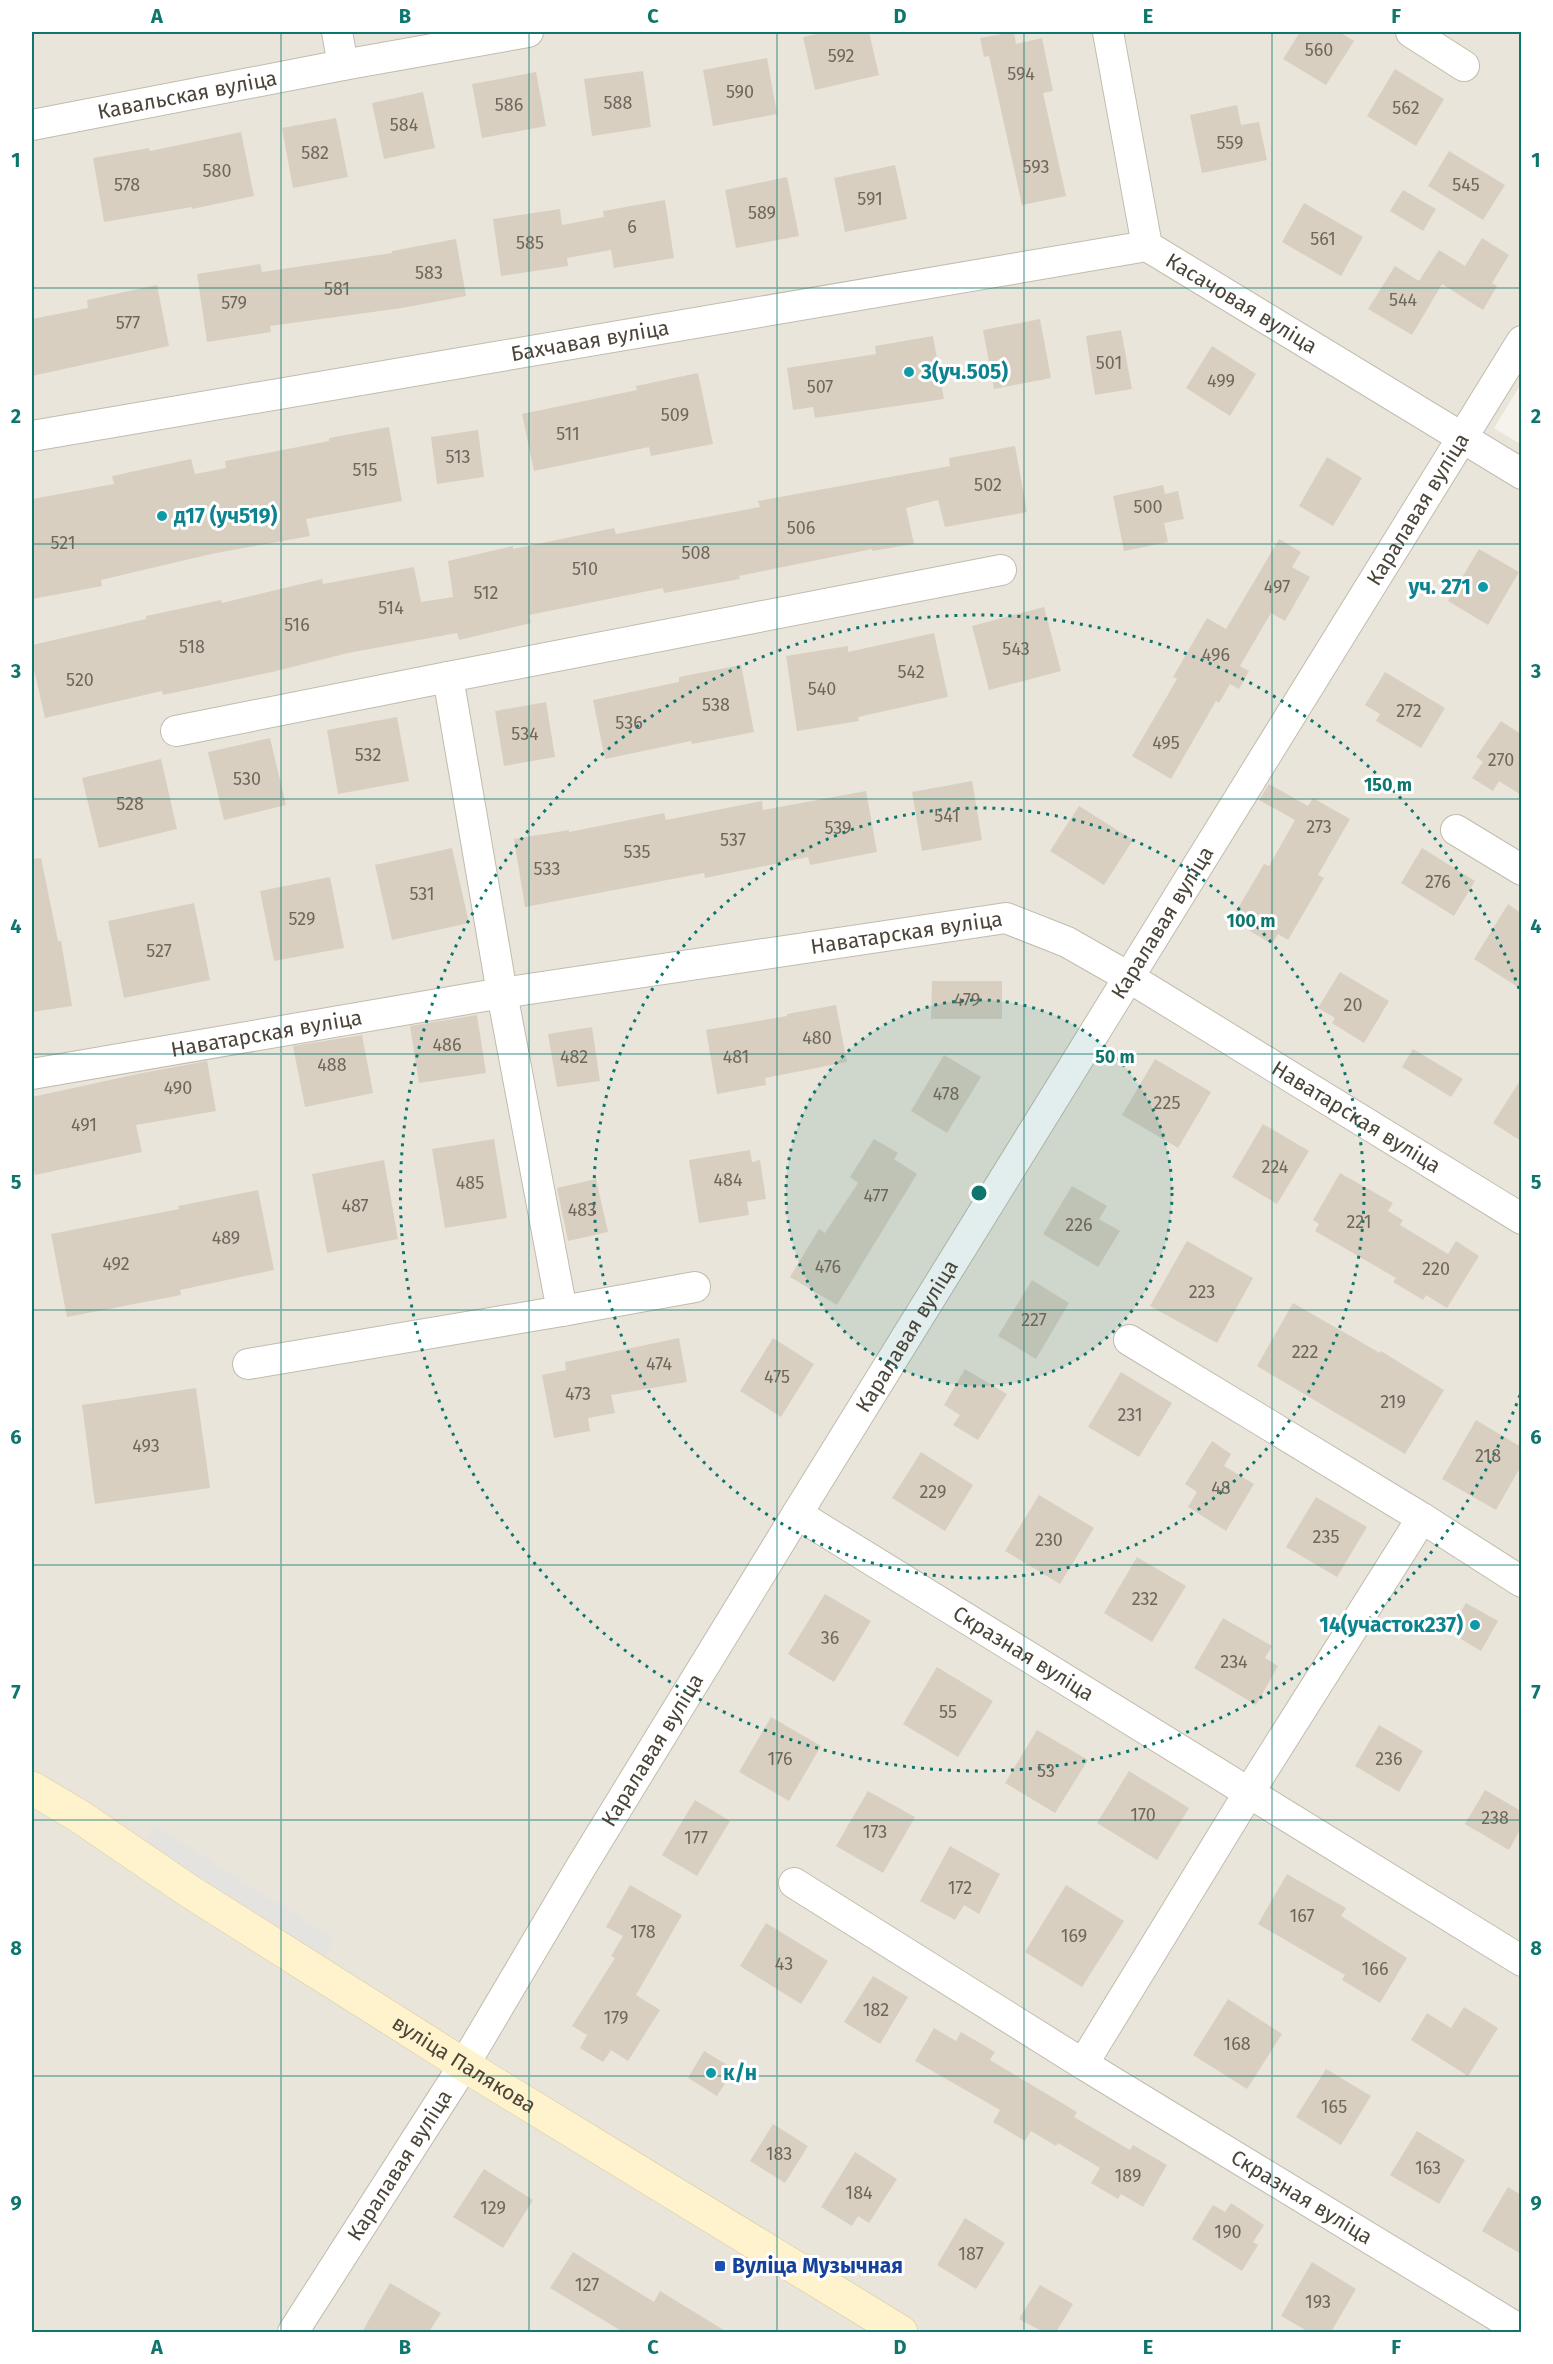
<svg xmlns="http://www.w3.org/2000/svg" width="1553" height="2364" font-family="'Fira Sans',sans-serif">
<style>
.residential{fill:#eae5da}
.parking{fill:#e5e3e0}
.building{fill:#d8cfc1}
.lines{fill:none;stroke-linecap:round;stroke-linejoin:round}
.street-casing{stroke:#c2bbae;stroke-width:32}
.secondary-casing{stroke:#d6c79b;stroke-width:34}
.street{stroke:#fff;stroke-width:30}
.secondary{stroke:#fff3cd;stroke-width:33}
.grid{fill:none;stroke:#0f766e;stroke-width:1.5;stroke-opacity:0.55}
.ring{fill:none;stroke:#0f766e;stroke-width:3;stroke-dasharray:3 6}
.culture-dot{fill:#0f9aa8;stroke:#fff;stroke-width:2}
.transit-dot{fill:#1a4fb4;stroke:#fff;stroke-width:2}
.labels{text-anchor:middle;dominant-baseline:central;stroke-width:6;stroke-linejoin:round;paint-order:stroke}
.number-label{font-size:18px;fill:#6e675b}
.street-label{font-size:21px;fill:#4b4439;stroke:#fff}
.culture-label{font-size:21px;font-weight:bold;fill:#0d838f;stroke:#fff;text-anchor:start}
.transit-label{font-size:21px;font-weight:bold;fill:#164399;stroke:#fff;text-anchor:start}
.centre{fill:#0f766e;stroke:#fff;stroke-width:3}
.ring-label{font-size:18px;text-anchor:middle;font-weight:bold;fill:#0f766e;stroke:#fff;stroke-width:6;stroke-linejoin:round;paint-order:stroke}
.neatline{fill:none;stroke:#0f766e;stroke-width:2}
.grid-label{font-size:20px;text-anchor:middle;font-weight:bold;fill:#0f766e}
</style>
<rect width="100%" height="100%" fill="#f6f3ec"/>
<polygon class="residential" points="32,32 1521,32 1521,384 1494,428 1522,445 1521,2332 32,2332"/>
<polygon class="parking" points="155,1826 335,1939 324,1958 143,1845"/>
<g class="building">
<polygon points="826,32 869,32 879,75 815,90 803,37"/>
<polygon points="1014,32 1016,44 1042,38 1053,91 1043,93 1066,196 1022,205 989,56 984,57 980,38"/>
<polygon points="1300,32 1339,32 1354,41 1326,85 1283,59"/>
<polygon points="767,58 777,114 713,126 703,70"/>
<polygon points="1395,69 1444,99 1416,146 1367,116"/>
<polygon points="643,71 651,127 592,136 584,79"/>
<polygon points="536,72 546,126 482,138 472,84"/>
<polygon points="423,92 435,148 384,159 372,103"/>
<polygon points="1237,105 1241,125 1259,122 1267,160 1202,173 1190,115"/>
<polygon points="336,118 348,177 293,188 282,128"/>
<polygon points="241,132 254,196 192,209 192,207 104,222 93,158 149,148 150,151"/>
<polygon points="1449,151 1505,185 1483,220 1428,186"/>
<polygon points="895,165 907,219 845,232 834,178"/>
<polygon points="787,177 799,236 736,248 725,190"/>
<polygon points="1403,190 1436,209 1423,231 1390,211"/>
<polygon points="665,200 674,258 614,268 611,250 567,258 568,266 501,276 493,219 560,209 562,225 604,217 603,211"/>
<polygon points="1304,203 1363,237 1341,276 1282,242"/>
<polygon points="1482,238 1509,255 1492,283 1497,286 1483,310 1442,284 1412,335 1368,309 1395,266 1419,281 1439,250 1465,266"/>
<polygon points="456,239 466,296 402,308 270,326 271,332 207,342 197,274 260,264 262,272 392,253 392,251"/>
<polygon points="157,285 169,346 32,376 32,319 88,308 87,300"/>
<polygon points="1040,319 1051,378 994,389 983,330"/>
<polygon points="1121,330 1132,389 1095,395 1086,336"/>
<polygon points="933,336 944,399 815,418 813,407 793,410 787,368 876,354 875,346"/>
<polygon points="1212,346 1256,374 1230,416 1186,388"/>
<polygon points="698,373 713,444 651,456 649,447 534,471 522,414 637,390 636,386"/>
<polygon points="389,427 402,501 306,519 310,536 211,554 101,580 102,586 32,599 32,499 114,484 112,476 191,459 195,474 226,468 225,461 329,441 329,438"/>
<polygon points="478,430 484,477 437,484 431,437"/>
<polygon points="1015,446 1027,512 945,527 938,500 906,508 914,544 872,551 872,549 739,576 740,579 664,593 663,588 529,615 531,623 459,640 457,633 348,653 272,672 163,695 162,691 45,718 32,661 32,645 146,619 146,616 221,600 222,603 322,579 323,584 414,567 421,602 453,597 448,561 513,546 513,549 614,528 616,534 760,507 758,501 950,466 949,458"/>
<polygon points="1327,457 1362,478 1333,526 1299,506"/>
<polygon points="1163,485 1165,494 1178,491 1184,519 1164,523 1168,542 1124,551 1113,496"/>
<polygon points="1279,539 1301,552 1292,567 1310,577 1285,621 1271,613 1240,666 1249,671 1239,689 1230,684 1219,703 1216,701 1171,779 1132,756 1177,679 1173,677 1207,618 1226,629"/>
<polygon points="1479,549 1519,572 1488,625 1448,601"/>
<polygon points="1044,607 1061,671 989,690 972,626"/>
<polygon points="934,633 948,697 858,717 859,721 797,731 786,656 848,646 848,652"/>
<polygon points="741,665 754,732 692,744 691,741 605,759 593,700 679,682 679,677"/>
<polygon points="1385,672 1445,708 1421,748 1376,721 1380,714 1365,705"/>
<polygon points="546,702 555,757 504,766 495,711"/>
<polygon points="397,717 409,781 338,794 327,730"/>
<polygon points="1501,721 1521,734 1521,795 1499,781 1493,791 1472,778 1483,762 1476,757"/>
<polygon points="270,738 286,805 224,820 208,752"/>
<polygon points="161,759 177,829 99,848 82,778"/>
<polygon points="972,781 982,840 922,851 912,792"/>
<polygon points="1269,784 1308,806 1313,798 1350,819 1318,875 1324,878 1288,940 1278,934 1272,944 1231,920 1264,864 1269,866 1295,820 1259,800"/>
<polygon points="866,791 877,852 810,865 808,857 705,878 704,873 525,907 514,839 569,830 569,832 664,813 666,820 762,801 763,810"/>
<polygon points="1079,806 1133,840 1104,885 1050,851"/>
<polygon points="452,848 469,923 392,940 375,865"/>
<polygon points="1422,848 1475,881 1454,916 1401,883"/>
<polygon points="41,858 58,941 61,941 72,1006 32,1012 32,859"/>
<polygon points="330,877 344,948 274,961 260,891"/>
<polygon points="194,903 210,980 124,998 108,921"/>
<polygon points="1508,904 1521,913 1521,989 1474,959"/>
<polygon points="1340,972 1389,1001 1364,1043 1332,1023 1335,1018 1318,1008"/>
<polygon points="932,981 1002,981 1002,1019 931,1019"/>
<polygon points="836,1005 847,1062 765,1078 766,1085 717,1094 706,1030 787,1016 787,1014"/>
<polygon points="477,1015 486,1073 419,1083 410,1026"/>
<polygon points="592,1027 600,1081 557,1087 548,1034"/>
<polygon points="362,1035 373,1093 305,1107 293,1046"/>
<polygon points="1413,1049 1463,1079 1451,1097 1402,1067"/>
<polygon points="944,1055 981,1077 947,1133 911,1111"/>
<polygon points="1155,1059 1211,1092 1178,1148 1122,1115"/>
<polygon points="207,1061 216,1111 136,1125 142,1152 35,1175 32,1158 32,1097 142,1073"/>
<polygon points="1521,1079 1521,1141 1493,1123"/>
<polygon points="1263,1124 1309,1151 1277,1204 1232,1177"/>
<polygon points="494,1139 507,1218 445,1228 432,1149"/>
<polygon points="874,1139 898,1153 894,1159 917,1174 837,1305 790,1277 819,1229 825,1233 858,1183 850,1177"/>
<polygon points="750,1150 752,1162 760,1160 766,1199 747,1202 749,1215 699,1223 689,1160"/>
<polygon points="384,1160 398,1239 327,1253 312,1174"/>
<polygon points="1340,1173 1393,1203 1388,1211 1403,1220 1400,1225 1448,1254 1456,1241 1479,1256 1447,1308 1426,1295 1423,1300 1393,1282 1396,1278 1315,1231 1319,1224 1313,1220"/>
<polygon points="596,1179 608,1232 568,1241 557,1188"/>
<polygon points="1072,1186 1107,1206 1099,1219 1120,1231 1098,1267 1043,1234"/>
<polygon points="258,1190 274,1270 180,1290 181,1295 67,1317 51,1234 179,1209 178,1206"/>
<polygon points="1187,1241 1253,1278 1217,1343 1150,1306"/>
<polygon points="1032,1280 1069,1303 1036,1359 998,1336"/>
<polygon points="1293,1303 1380,1353 1381,1351 1444,1390 1405,1454 1257,1366"/>
<polygon points="679,1338 687,1382 611,1395 615,1413 588,1418 590,1431 554,1438 542,1375 566,1370 565,1362"/>
<polygon points="773,1338 814,1364 781,1417 740,1391"/>
<polygon points="965,1369 1007,1394 978,1440 953,1425 960,1415 944,1405"/>
<polygon points="1121,1372 1172,1403 1139,1457 1088,1427"/>
<polygon points="196,1388 210,1488 95,1504 82,1405"/>
<polygon points="1476,1420 1521,1447 1521,1466 1496,1510 1442,1479"/>
<polygon points="1212,1441 1231,1454 1224,1466 1254,1484 1226,1531 1188,1507 1197,1492 1185,1484"/>
<polygon points="921,1452 973,1485 945,1531 892,1498"/>
<polygon points="1039,1495 1094,1528 1060,1584 1005,1551"/>
<polygon points="1316,1497 1367,1527 1337,1577 1286,1547"/>
<polygon points="1137,1557 1186,1586 1152,1642 1104,1613"/>
<polygon points="825,1594 871,1621 834,1682 788,1654"/>
<polygon points="1466,1603 1498,1621 1481,1651 1449,1632"/>
<polygon points="1223,1618 1272,1646 1265,1658 1278,1666 1256,1705 1194,1668"/>
<polygon points="937,1667 993,1701 958,1757 903,1724"/>
<polygon points="771,1717 821,1746 789,1801 739,1772"/>
<polygon points="1379,1725 1423,1751 1399,1792 1355,1766"/>
<polygon points="1037,1730 1088,1760 1055,1813 1005,1783"/>
<polygon points="1129,1771 1189,1808 1157,1860 1097,1823"/>
<polygon points="1485,1790 1521,1811 1521,1828 1509,1850 1465,1824"/>
<polygon points="868,1791 915,1817 883,1873 836,1846"/>
<polygon points="695,1800 730,1821 697,1876 662,1855"/>
<polygon points="950,1846 1000,1874 979,1914 964,1905 955,1920 920,1901"/>
<polygon points="1287,1874 1346,1908 1341,1916 1407,1958 1380,2003 1342,1980 1345,1975 1258,1924"/>
<polygon points="630,1885 682,1915 636,1995 660,2010 628,2061 611,2050 603,2062 580,2048 587,2035 572,2026 615,1958 611,1956 623,1936 606,1927"/>
<polygon points="1066,1885 1124,1921 1082,1987 1025,1952"/>
<polygon points="766,1923 828,1961 801,2004 740,1966"/>
<polygon points="873,1976 908,1997 880,2044 844,2022"/>
<polygon points="1228,1999 1282,2034 1247,2089 1193,2055"/>
<polygon points="1464,2007 1498,2028 1468,2076 1411,2040 1427,2013 1451,2028"/>
<polygon points="934,2028 956,2041 961,2032 995,2052 990,2060 1077,2112 1074,2117 1130,2150 1133,2145 1167,2165 1143,2207 1121,2194 1118,2199 1091,2183 1100,2168 1058,2143 1056,2146 1031,2131 1025,2141 993,2122 1000,2110 915,2061"/>
<polygon points="704,2051 734,2069 717,2096 688,2078"/>
<polygon points="1326,2069 1371,2096 1341,2145 1296,2117"/>
<polygon points="773,2124 808,2146 785,2183 750,2161"/>
<polygon points="1417,2131 1465,2160 1439,2204 1390,2175"/>
<polygon points="855,2152 897,2179 869,2223 858,2216 852,2226 821,2207"/>
<polygon points="484,2169 533,2200 503,2248 453,2217"/>
<polygon points="1508,2187 1521,2195 1521,2254 1482,2231"/>
<polygon points="1231,2203 1264,2225 1253,2242 1258,2245 1242,2271 1192,2239 1213,2205 1225,2212"/>
<polygon points="965,2218 1005,2243 976,2289 937,2265"/>
<polygon points="573,2252 654,2302 660,2291 727,2332 623,2332 550,2288"/>
<polygon points="1312,2262 1356,2289 1331,2332 1309,2332 1281,2316"/>
<polygon points="390,2283 441,2313 429,2332 362,2332"/>
<polygon points="1040,2285 1073,2304 1056,2332 1043,2332 1019,2319"/>
</g>
<g class="lines">
<g class="street-casing">
<g id="street">
<path id="s1" d="M1108 32 1147 246 1522 474"/>
<polyline points="1411,32 1464,66"/>
<polyline points="343,65 528,32"/>
<path id="s2" d="M32 125 343 65 337 32"/>
<path id="s3" d="M32 436 1147 246"/>
<polyline points="448,677 1001,570"/>
<polyline points="176,731 448,677 502,993 562,1311 248,1364"/>
<polyline points="1456,830 1522,870"/>
<path id="s4" d="M32 1074 502 993 1006 918 1067 942 1130 978 1522 1219"/>
<polyline points="562,1311 695,1287"/>
<path id="s5" d="M797 1514 1522 1961"/>
<polyline points="1422,1518 1522,1582"/>
<polyline points="794,1883 1083,2064 1248,1794 1422,1518 1129,1340"/>
<path id="s6" d="M1083 2064 1522 2331"/>
<path id="s7" d="M293 2332 464 2065 581 1867 797 1514 1522 341"/>
</g>
</g>
<g class="secondary-casing">
<g id="secondary">
<path id="s8" d="M32 1788 79 1816 189 1891 464 2065 901 2332"/>
</g>
</g>
<use href="#street" class="street"/>
<use href="#secondary" class="secondary"/>
</g>
<path class="grid" d="M281 32V2332M529 32V2332M777 32V2332M1024 32V2332M1272 32V2332M32 288H1522M32 544H1522M32 799H1522M32 1054H1522M32 1310H1522M32 1565H1522M32 1820H1522M32 2076H1522"/>
<circle cx="979" cy="1193" r="193" fill="#0f766e" fill-opacity=".12"/>
<g class="ring">
<circle cx="979" cy="1193" r="193"/>
<circle cx="979" cy="1193" r="385"/>
<path d="M1520 1395A578 578 0 1 1 1520 991"/>
</g>
<g class="culture-dot">
<circle cx="909" cy="372" r="6"/>
<circle cx="162" cy="516" r="6"/>
<circle cx="1483" cy="587" r="6"/>
<circle cx="1475" cy="1625" r="6"/>
<circle cx="711" cy="2073" r="6"/>
</g>
<rect class="transit-dot" x="714" y="2260" width="12" height="12" rx="3"/>
<g class="labels">
<g class="number-label">
<text x="1319" y="50">560</text>
<text x="841" y="56">592</text>
<text x="1021" y="74">594</text>
<text x="740" y="92">590</text>
<text x="618" y="103">588</text>
<text x="509" y="105">586</text>
<text x="1406" y="108">562</text>
<text x="404" y="125">584</text>
<text x="1230" y="143">559</text>
<text x="315" y="153">582</text>
<text x="1036" y="167">593</text>
<text x="217" y="171">580</text>
<text x="127" y="185">578</text>
<text x="1466" y="185">545</text>
<text x="870" y="199">591</text>
<text x="762" y="213">589</text>
<text x="632" y="227">6</text>
<text x="1323" y="239">561</text>
<text x="530" y="243">585</text>
<text x="429" y="273">583</text>
<text x="337" y="289">581</text>
<text x="1403" y="300">544</text>
<text x="234" y="303">579</text>
<text x="128" y="323">577</text>
<text x="1109" y="363">501</text>
<text x="1221" y="381">499</text>
<text x="820" y="387">507</text>
<text x="675" y="415">509</text>
<text x="568" y="434">511</text>
<text x="458" y="457">513</text>
<text x="365" y="470">515</text>
<text x="988" y="485">502</text>
<text x="1148" y="507">500</text>
<text x="801" y="528">506</text>
<text x="63" y="543">521</text>
<text x="696" y="553">508</text>
<text x="585" y="569">510</text>
<text x="1277" y="587">497</text>
<text x="486" y="593">512</text>
<text x="391" y="608">514</text>
<text x="297" y="625">516</text>
<text x="192" y="647">518</text>
<text x="1016" y="649">543</text>
<text x="1216" y="655">496</text>
<text x="911" y="672">542</text>
<text x="80" y="680">520</text>
<text x="822" y="689">540</text>
<text x="716" y="705">538</text>
<text x="1409" y="711">272</text>
<text x="629" y="723">536</text>
<text x="525" y="734">534</text>
<text x="1166" y="743">495</text>
<text x="368" y="755">532</text>
<text x="1501" y="760">270</text>
<text x="247" y="779">530</text>
<text x="130" y="804">528</text>
<text x="947" y="816">541</text>
<text x="1319" y="827">273</text>
<text x="838" y="828">539</text>
<text x="733" y="840">537</text>
<text x="637" y="852">535</text>
<text x="547" y="869">533</text>
<text x="1438" y="882">276</text>
<text x="422" y="894">531</text>
<text x="302" y="919">529</text>
<text x="159" y="951">527</text>
<text x="967" y="1000">479</text>
<text x="1353" y="1005">20</text>
<text x="817" y="1038">480</text>
<text x="447" y="1045">486</text>
<text x="574" y="1057">482</text>
<text x="736" y="1057">481</text>
<text x="332" y="1065">488</text>
<text x="178" y="1088">490</text>
<text x="946" y="1094">478</text>
<text x="1167" y="1103">225</text>
<text x="84" y="1125">491</text>
<text x="1275" y="1167">224</text>
<text x="728" y="1180">484</text>
<text x="470" y="1183">485</text>
<text x="876" y="1196">477</text>
<text x="355" y="1206">487</text>
<text x="582" y="1210">483</text>
<text x="1359" y="1222">221</text>
<text x="1079" y="1225">226</text>
<text x="226" y="1238">489</text>
<text x="116" y="1264">492</text>
<text x="828" y="1267">476</text>
<text x="1436" y="1269">220</text>
<text x="1202" y="1292">223</text>
<text x="1034" y="1320">227</text>
<text x="1305" y="1352">222</text>
<text x="659" y="1364">474</text>
<text x="777" y="1377">475</text>
<text x="578" y="1394">473</text>
<text x="1393" y="1402">219</text>
<text x="1130" y="1415">231</text>
<text x="146" y="1446">493</text>
<text x="1488" y="1456">218</text>
<text x="1221" y="1488">48</text>
<text x="933" y="1492">229</text>
<text x="1326" y="1537">235</text>
<text x="1049" y="1540">230</text>
<text x="1145" y="1599">232</text>
<text x="830" y="1638">36</text>
<text x="1234" y="1662">234</text>
<text x="948" y="1712">55</text>
<text x="780" y="1759">176</text>
<text x="1389" y="1759">236</text>
<text x="1046" y="1771">53</text>
<text x="1143" y="1815">170</text>
<text x="1495" y="1818">238</text>
<text x="875" y="1832">173</text>
<text x="696" y="1838">177</text>
<text x="960" y="1888">172</text>
<text x="1302" y="1916">167</text>
<text x="643" y="1932">178</text>
<text x="1074" y="1936">169</text>
<text x="784" y="1964">43</text>
<text x="1375" y="1969">166</text>
<text x="876" y="2010">182</text>
<text x="616" y="2018">179</text>
<text x="1237" y="2044">168</text>
<text x="1334" y="2107">165</text>
<text x="779" y="2154">183</text>
<text x="1428" y="2168">163</text>
<text x="1128" y="2176">189</text>
<text x="859" y="2193">184</text>
<text x="493" y="2208">129</text>
<text x="1228" y="2232">190</text>
<text x="971" y="2254">187</text>
<text x="587" y="2285">127</text>
<text x="1318" y="2302">193</text>
</g>
<g class="street-label">
<text stroke="none"><textPath href="#s2" startOffset="158">Кавальская вуліца</textPath></text>
<text stroke="none"><textPath href="#s1" startOffset="328">Касачовая вуліца</textPath></text>
<text stroke="none"><textPath href="#s3" startOffset="566">Бахчавая вуліца</textPath></text>
<text stroke="none"><textPath href="#s7" startOffset="2142">Каралавая вуліца</textPath></text>
<text stroke="none"><textPath href="#s7" startOffset="1656">Каралавая вуліца</textPath></text>
<text stroke="none"><textPath href="#s4" startOffset="886">Наватарская вуліца</textPath></text>
<text stroke="none"><textPath href="#s4" startOffset="238">Наватарская вуліца</textPath></text>
<text stroke="none"><textPath href="#s4" startOffset="1390">Наватарская вуліца</textPath></text>
<text stroke="none"><textPath href="#s7" startOffset="1170">Каралавая вуліца</textPath></text>
<text stroke="none"><textPath href="#s5" startOffset="266">Скразная вуліца</textPath></text>
<text stroke="none"><textPath href="#s7" startOffset="684">Каралавая вуліца</textPath></text>
<text stroke="none"><textPath href="#s8" startOffset="513">вуліца Палякова</textPath></text>
<text stroke="none"><textPath href="#s7" startOffset="198">Каралавая вуліца</textPath></text>
<text stroke="none"><textPath href="#s6" startOffset="256">Скразная вуліца</textPath></text>
</g>
<g class="culture-label">
<text x="921" y="372">3(уч.505)</text>
<text x="174" y="516">д17 (уч519)</text>
<text x="1471" y="587" text-anchor="end">уч. 271</text>
<text x="1463" y="1625" text-anchor="end">14(участок237)</text>
<text x="723" y="2073">к/н</text>
</g>
<g class="transit-label">
<text x="732" y="2266">Вуліца Музычная</text>
</g>
</g>
<circle cx="979" cy="1193" r="9" class="centre"/>
<g class="ring-label">
<text x="1388" y="791">150 m</text>
<text x="1251" y="927">100 m</text>
<text x="1115" y="1063">50 m</text>
</g>
<rect width="1553" height="2364" fill="none" stroke="#ffffff" stroke-width="66"/>
<rect x="33" y="33" width="1487" height="2298" class="neatline"/>
<g class="grid-label">
<text x="157" y="23">A</text>
<text x="405" y="23">B</text>
<text x="653" y="23">C</text>
<text x="900" y="23">D</text>
<text x="1148" y="23">E</text>
<text x="1396" y="23">F</text>
<text x="16" y="167">1</text>
<text x="1536" y="167">1</text>
<text x="16" y="423">2</text>
<text x="1536" y="423">2</text>
<text x="16" y="678">3</text>
<text x="1536" y="678">3</text>
<text x="16" y="933">4</text>
<text x="1536" y="933">4</text>
<text x="16" y="1189">5</text>
<text x="1536" y="1189">5</text>
<text x="16" y="1444">6</text>
<text x="1536" y="1444">6</text>
<text x="16" y="1699">7</text>
<text x="1536" y="1699">7</text>
<text x="16" y="1955">8</text>
<text x="1536" y="1955">8</text>
<text x="16" y="2210">9</text>
<text x="1536" y="2210">9</text>
<text x="157" y="2354">A</text>
<text x="405" y="2354">B</text>
<text x="653" y="2354">C</text>
<text x="900" y="2354">D</text>
<text x="1148" y="2354">E</text>
<text x="1396" y="2354">F</text>
</g>
</svg>
